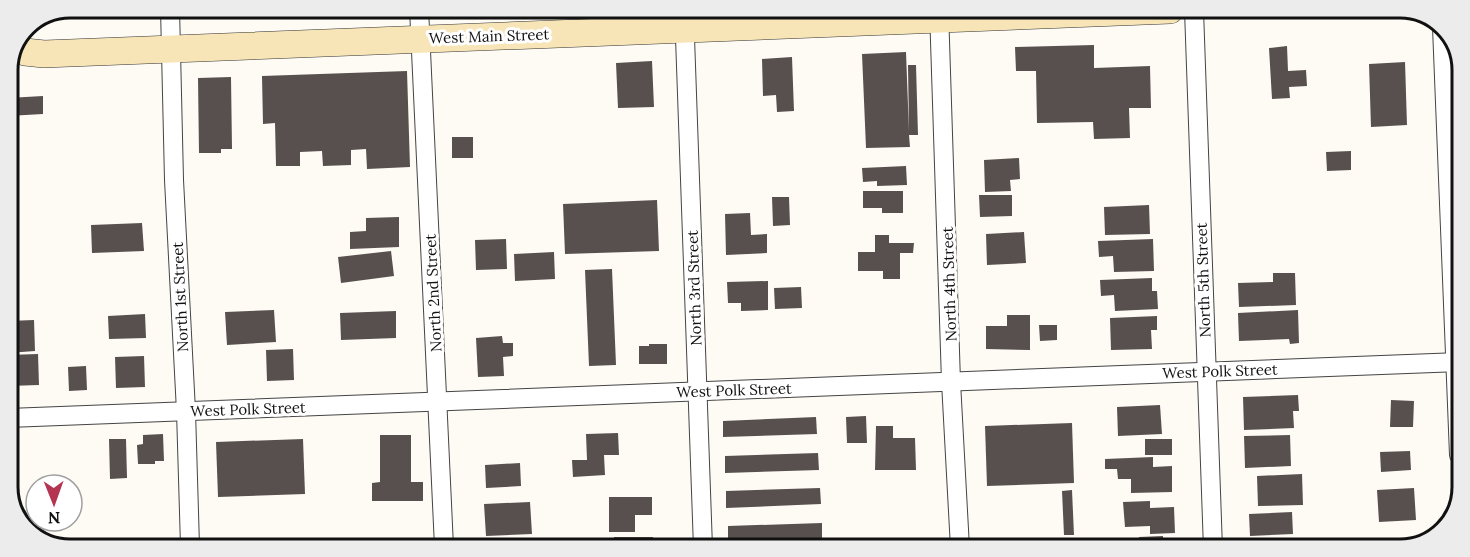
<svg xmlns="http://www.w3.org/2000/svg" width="1470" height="557" font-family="Lora,serif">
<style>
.building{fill:#58504e}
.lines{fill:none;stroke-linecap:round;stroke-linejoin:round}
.minor-casing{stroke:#444;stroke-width:20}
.secondary-casing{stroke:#333;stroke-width:28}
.minor{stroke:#fff;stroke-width:18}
.secondary{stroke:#f7e5b7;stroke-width:27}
.labels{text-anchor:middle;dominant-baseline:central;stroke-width:6;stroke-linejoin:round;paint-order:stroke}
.street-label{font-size:15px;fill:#111;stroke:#fff}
.rim{fill:none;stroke:#111;stroke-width:3}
</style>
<rect width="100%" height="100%" fill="#fefbf5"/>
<g class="building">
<polygon points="254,8 319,8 319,10 254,12"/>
<polygon points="1094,45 1094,68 1150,66 1151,108 1129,108 1130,138 1094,139 1093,122 1037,123 1036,71 1016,71 1015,47"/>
<polygon points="1287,46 1288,71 1306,70 1307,86 1289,87 1290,98 1272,99 1269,48"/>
<polygon points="906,52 909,132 908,65 916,65 918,135 909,135 910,147 866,148 862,54"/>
<polygon points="792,57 794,111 777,112 776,95 763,96 762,59"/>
<polygon points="652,61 654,107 618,108 616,63"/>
<polygon points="1405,62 1407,125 1371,127 1369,64"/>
<polygon points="407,71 410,167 367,169 366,149 351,150 351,165 323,166 322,151 300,152 300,166 276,166 275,123 263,124 262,76"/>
<polygon points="231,77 232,149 221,149 221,153 199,153 198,78"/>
<polygon points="43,96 43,114 8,116 8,98"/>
<rect x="452" y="137" width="21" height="21"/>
<polygon points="1351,151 1351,170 1327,171 1326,152"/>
<polygon points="1019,158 1020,179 1010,180 1011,191 985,192 984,160"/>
<polygon points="906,166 907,185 877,186 877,181 863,182 862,168"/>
<polygon points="863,191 903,191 903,213 882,213 882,208 863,208"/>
<polygon points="979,195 1012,195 1012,216 980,217"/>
<polygon points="772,197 789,197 790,225 773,226"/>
<polygon points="657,200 659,251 565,254 563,204"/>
<polygon points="1149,205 1150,234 1105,235 1104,207"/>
<polygon points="750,213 751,235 767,234 767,253 726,255 725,214"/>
<polygon points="399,217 399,247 350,249 350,232 366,231 366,218"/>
<polygon points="142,223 144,251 92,253 91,225"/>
<polygon points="1024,232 1026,263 987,265 986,234"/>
<polygon points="875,235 889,235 889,243 914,243 913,253 900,253 900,279 883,279 883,271 858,271 858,252 875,252"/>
<polygon points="506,239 507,269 476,270 475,240"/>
<polygon points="1153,239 1154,271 1114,272 1113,256 1099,257 1098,241"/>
<polygon points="391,251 394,276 341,283 338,257"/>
<polygon points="554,252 555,279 515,281 514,254"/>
<polygon points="612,269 616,365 589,366 585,270"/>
<polygon points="1273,273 1295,273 1296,305 1239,307 1238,283 1273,282"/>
<polygon points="1152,278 1152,291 1157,291 1158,309 1115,311 1114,295 1101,296 1100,280"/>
<polygon points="768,281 768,310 741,311 741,303 728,303 727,282"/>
<polygon points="801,287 802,308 775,309 774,288"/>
<polygon points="274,310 276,342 227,345 225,312"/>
<polygon points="1298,310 1299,343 1290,344 1289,339 1239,341 1238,313"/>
<polygon points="396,311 396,338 341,340 340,313"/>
<polygon points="145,314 146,338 109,339 108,316"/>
<polygon points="1007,315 1030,315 1030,350 986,349 986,326 1007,326"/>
<polygon points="1157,316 1157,330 1151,330 1152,349 1111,350 1110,318"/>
<polygon points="34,320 35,351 8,353 8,321"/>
<polygon points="1039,325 1057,325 1057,340 1040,341"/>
<polygon points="502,336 503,343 513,343 513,356 503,357 504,376 478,377 476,338"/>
<polygon points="649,344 667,344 667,364 639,364 639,346 649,346"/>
<polygon points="293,349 294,380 267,381 266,350"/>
<polygon points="38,354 39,385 8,386 8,355"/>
<polygon points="144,356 145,387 116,388 115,357"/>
<polygon points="86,366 87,390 69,391 68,367"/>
<polygon points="1298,395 1299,411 1293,411 1294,428 1244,430 1243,397"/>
<polygon points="1391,400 1414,401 1413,427 1390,427"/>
<polygon points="1160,405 1162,434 1118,436 1117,407"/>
<polygon points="866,416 867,443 847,443 846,417"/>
<polygon points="816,417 817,434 723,437 723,421"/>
<polygon points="1072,423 1074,483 987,486 985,426"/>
<polygon points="876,426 893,426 893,438 915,438 916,470 875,470"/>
<polygon points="618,433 619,455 604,455 605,475 573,477 572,460 587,460 586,434"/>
<polygon points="163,434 164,461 155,461 155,464 138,464 137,445 143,444 143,435"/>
<polygon points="380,435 411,435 411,482 423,482 423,501 372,501 372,483 380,482"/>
<polygon points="1290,435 1291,466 1245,468 1244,436"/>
<polygon points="109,439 126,439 127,478 110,479"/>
<polygon points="303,439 305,494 218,497 216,442"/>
<rect x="1145" y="439" width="27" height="16"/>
<polygon points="1410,451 1411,470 1381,472 1380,452"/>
<polygon points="818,453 819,470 725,473 725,456"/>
<polygon points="1153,457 1153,467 1172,466 1172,492 1131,493 1131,479 1118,479 1117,469 1105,469 1105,459"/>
<polygon points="520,463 521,486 486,488 485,465"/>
<polygon points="1302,474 1303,505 1258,506 1257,476"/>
<polygon points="820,488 821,504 726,508 726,491"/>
<polygon points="1414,488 1416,520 1379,522 1377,490"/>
<polygon points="1072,490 1074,535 1064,535 1062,491"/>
<polygon points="609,497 652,497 652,515 635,515 635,532 609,532"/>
<polygon points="1150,501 1150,508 1174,507 1175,533 1150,534 1150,526 1125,527 1123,502"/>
<polygon points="530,502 532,534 486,536 484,504"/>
<polygon points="1292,512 1293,534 1250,536 1249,514"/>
<polygon points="822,523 822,540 728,543 728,526"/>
<polygon points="1163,536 1163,549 1140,549 1139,537"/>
<polygon points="614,537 653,537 653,548 614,547"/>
</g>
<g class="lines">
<g class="minor-casing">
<g id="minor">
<polyline points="170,8 174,180 186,411 190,546"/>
<polyline points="419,8 444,547"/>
<polyline points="684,9 703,548"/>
<polyline points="939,10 951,382 960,548"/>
<polyline points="1194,10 1213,549"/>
<polyline points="1442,27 1459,455"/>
<polyline points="8,418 1460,362"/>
</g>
</g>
<g class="secondary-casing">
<polyline id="secondary" points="16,49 25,52 44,54 1170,10"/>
</g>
<use href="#minor" class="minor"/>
<use href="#secondary" class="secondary"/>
</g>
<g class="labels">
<g class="street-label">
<text transform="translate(489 36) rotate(-2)">West Main Street</text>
<text transform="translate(1203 280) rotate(-92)">North 5th Street</text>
<text transform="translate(949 284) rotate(-92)">North 4th Street</text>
<text transform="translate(694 288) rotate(-92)">North 3rd Street</text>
<text transform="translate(433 293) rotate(-93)">North 2nd Street</text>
<text transform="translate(180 297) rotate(-93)">North 1st Street</text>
<text transform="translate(1220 371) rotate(-2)">West Polk Street</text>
<text transform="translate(734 390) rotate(-2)">West Polk Street</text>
<text transform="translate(248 409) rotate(-2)">West Polk Street</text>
</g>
</g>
<path d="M0 0H1470V557H0ZM70 18H1400A52 52 0 0 1 1452 70V487A52 52 0 0 1 1400 539H70A52 52 0 0 1 18 487V70A52 52 0 0 1 70 18Z" fill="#ececec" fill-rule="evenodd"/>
<path class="rim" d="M70 18H1400A52 52 0 0 1 1452 70V487A52 52 0 0 1 1400 539H70A52 52 0 0 1 18 487V70A52 52 0 0 1 70 18Z"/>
<g transform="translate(54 503) rotate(179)"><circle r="28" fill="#ffffff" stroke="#a0a0a0" stroke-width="1.5"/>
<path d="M0-4.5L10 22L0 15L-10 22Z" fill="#b43551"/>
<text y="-9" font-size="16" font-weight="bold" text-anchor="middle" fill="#111111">N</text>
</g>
</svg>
